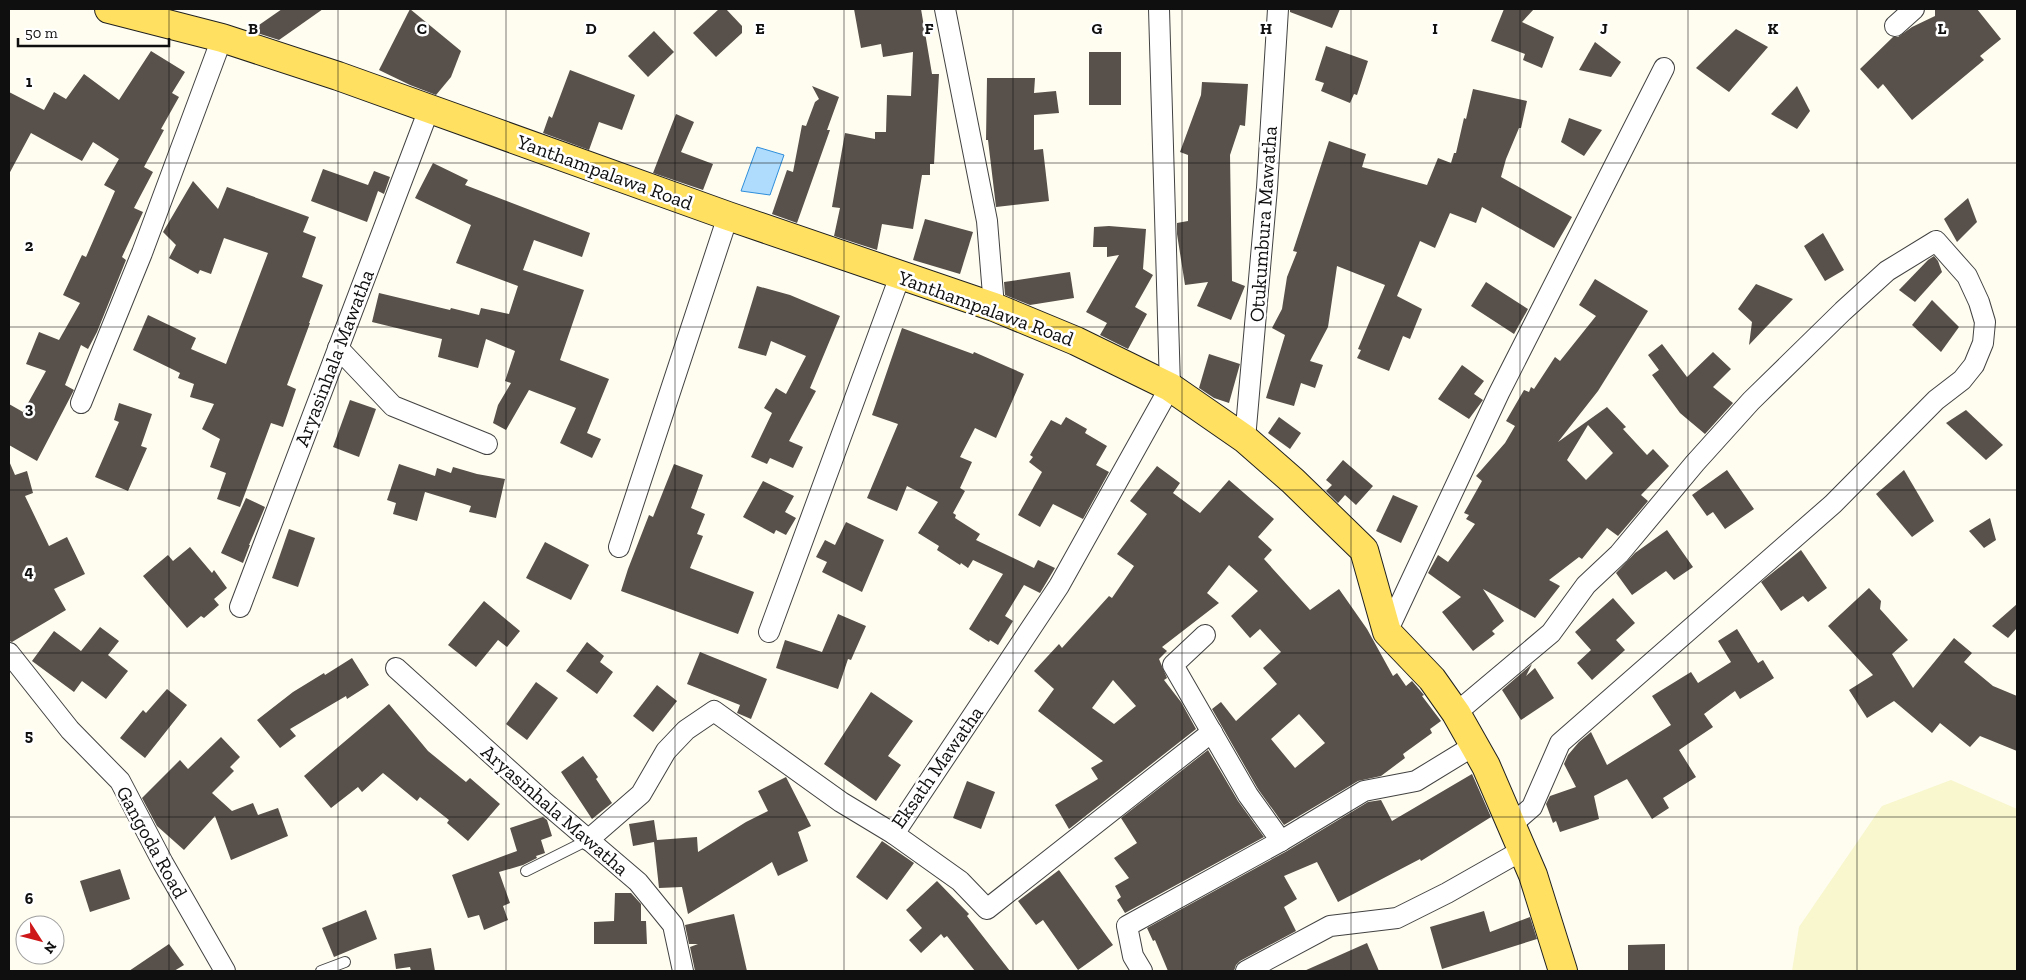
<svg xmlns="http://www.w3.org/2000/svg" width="2026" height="980" font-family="'Zilla Slab',serif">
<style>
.farmland{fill:#f8f7cd}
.water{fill:#afdcfc;stroke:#2e8edb}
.building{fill:#58504a;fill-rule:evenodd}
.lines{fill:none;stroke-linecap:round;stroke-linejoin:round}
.service-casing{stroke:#424242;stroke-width:12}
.minor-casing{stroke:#424242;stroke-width:22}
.primary-casing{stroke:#202020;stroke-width:30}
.service{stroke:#fff;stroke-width:10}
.minor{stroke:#fff;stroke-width:20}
.primary{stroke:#ffe060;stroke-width:28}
.grid{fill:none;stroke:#0f0f0f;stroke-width:1;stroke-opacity:0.55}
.labels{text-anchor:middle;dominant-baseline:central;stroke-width:5;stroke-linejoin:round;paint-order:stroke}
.street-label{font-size:20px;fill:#0f0f0f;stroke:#fff}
.grid-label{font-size:16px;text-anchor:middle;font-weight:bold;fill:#0f0f0f;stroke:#fff;stroke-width:5;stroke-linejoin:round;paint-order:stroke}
</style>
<rect width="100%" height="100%" fill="#fffdf0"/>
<polygon class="farmland" points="1951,780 2017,809 2017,971 1792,971 1799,927 1882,806"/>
<polygon class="water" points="757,147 784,155 770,195 741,191"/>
<g class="building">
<polygon points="282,9 323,9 279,40 254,32 252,30"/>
<polygon points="410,9 461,51 451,77 436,95 410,85 379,70"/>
<polygon points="719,9 726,9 742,26 742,33 716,57 693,33"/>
<polygon points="854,9 921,9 932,74 939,74 934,164 930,164 930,175 922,175 913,229 882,224 877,250 834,236 840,208 832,207 845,133 875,139 875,132 886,132 887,95 911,96 913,52 883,57 881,44 861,48"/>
<polygon points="1290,9 1340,9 1332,28 1290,12"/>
<polygon points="1504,9 1534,9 1522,22 1554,37 1542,68 1523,60 1525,54 1491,41"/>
<polygon points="1935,9 1977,9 2001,39 1980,56 1984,60 1912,120 1883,84 1878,89 1860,69 1893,37 1898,37 1912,27 1935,16"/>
<polygon points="1736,29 1768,47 1729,92 1696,68"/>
<polygon points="654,31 674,52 648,77 628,56"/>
<polygon points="1595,42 1621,62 1611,77 1579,70"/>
<polygon points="1326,46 1368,61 1357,95 1354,94 1350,103 1321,91 1324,83 1315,80"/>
<polygon points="151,51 185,72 172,93 179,97 161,129 164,130 144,167 153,172 134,208 143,212 122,257 126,260 97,332 88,349 81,345 65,385 74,390 37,461 9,445 9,404 23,412 46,371 26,364 39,332 59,340 80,303 63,295 82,255 86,257 115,191 104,185 119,159 93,142 82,161 31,133 9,174 9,92 44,110 54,92 66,99 84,74 119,100"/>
<rect x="1089" y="52" width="32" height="53"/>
<polygon points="570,70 635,95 622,130 599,122 589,150 543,133 549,116 552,118"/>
<polygon points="987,78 1035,78 1034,93 1056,91 1059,113 1034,115 1034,150 1043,149 1049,201 996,207 988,140 986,140"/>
<polygon points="1202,82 1248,84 1245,126 1240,125 1230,155 1232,281 1245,286 1231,320 1197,306 1208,282 1185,285 1177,234 1177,223 1188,221 1188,155 1180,152 1201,95"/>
<polygon points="812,86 839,97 827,130 830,130 797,223 772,214 787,170 793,172 802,125 806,126 815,102 819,99"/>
<polygon points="1797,86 1810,111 1797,129 1771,114"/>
<polygon points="1473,89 1527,101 1521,128 1519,128 1506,159 1501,177 1572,217 1554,248 1482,207 1476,223 1450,213 1435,248 1420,241 1397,296 1422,309 1410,339 1403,336 1389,371 1357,358 1361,350 1358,349 1385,285 1337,266 1328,327 1310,361 1323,365 1315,388 1301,383 1294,406 1266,398 1285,335 1272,328 1282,309 1287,277 1297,252 1293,251 1329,141 1366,154 1362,167 1427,185 1438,158 1451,163 1454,153 1456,153 1464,118 1466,119"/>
<polygon points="676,114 694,122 681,152 713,164 703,190 653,173"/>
<polygon points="1569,118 1602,130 1584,156 1561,142"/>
<polygon points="433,163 468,180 465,185 590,233 582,257 534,240 523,270 584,290 560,360 609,379 587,433 601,439 592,458 560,443 576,408 529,390 506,430 493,423 498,405 511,383 505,381 515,351 486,339 478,368 438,357 442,339 372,322 379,293 450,310 451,308 479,315 481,308 509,314 518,286 456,263 471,225 415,198"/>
<polygon points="323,169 368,185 374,171 390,177 384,194 378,191 367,222 311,201"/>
<polygon points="193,181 218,209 227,187 309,217 303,232 316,237 302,277 323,285 309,323 310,323 287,385 296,389 283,427 271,423 240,507 217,499 226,473 210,467 220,439 202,429 214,404 190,397 194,384 178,378 180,373 133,350 148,315 196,338 191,349 226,364 268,253 224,238 211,274 200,270 198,274 169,258 176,245 163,232"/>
<polygon points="1968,198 1977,222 1957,242 1944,219"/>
<polygon points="925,219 973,232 960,274 913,260"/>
<polygon points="1109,226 1146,229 1143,269 1153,275 1135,307 1147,314 1128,349 1100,335 1107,323 1086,312 1119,255 1107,257 1107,247 1093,247 1094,227"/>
<polygon points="1823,233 1844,270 1825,281 1804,246"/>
<polygon points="1934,256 1938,261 1942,272 1915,302 1899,290 1928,260"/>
<polygon points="1070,272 1074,298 1030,305 1005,295 1004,282"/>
<path d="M1595 279 1648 311 1598 391 1558 442 1607 407 1626 427 1623 429 1647 455 1653 449 1669 466 1641 495 1648 501 1618 536 1607 528 1582 559 1579 557 1549 580 1560 586 1535 618 1483 589 1504 621 1492 631 1495 634 1473 651 1442 612 1461 597 1428 573 1438 555 1448 562 1475 524 1466 519 1469 515 1464 513 1482 481 1476 476 1505 443 1515 426 1506 421 1524 390 1529 392 1531 387 1534 389 1555 357 1560 361 1596 316 1579 305ZM1588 425 1613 453 1586 480 1567 460Z"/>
<polygon points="1486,282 1528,309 1514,334 1471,306"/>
<polygon points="1756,284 1793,299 1749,345 1752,322 1738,309"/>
<polygon points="757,286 790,295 840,316 810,388 816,391 789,441 803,447 793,468 770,458 767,464 751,457 772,413 764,408 776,388 786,394 806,356 771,341 766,356 738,348"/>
<polygon points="1932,300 1959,327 1941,352 1912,325"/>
<polygon points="902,328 973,354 974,352 1024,374 996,438 975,428 960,457 972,462 960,488 965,491 953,513 956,515 955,518 980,534 976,540 1034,568 1038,560 1055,568 1040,593 1024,585 1005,616 1013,621 998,645 990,640 989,642 969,629 1003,574 973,560 968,568 961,563 960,565 937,550 939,546 918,533 938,502 907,486 897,511 867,498 898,424 872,415"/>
<polygon points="1662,344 1687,377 1713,352 1731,369 1713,387 1733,403 1705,434 1680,413 1652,375 1659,370 1648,355"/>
<polygon points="1209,354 1240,364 1229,403 1214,398 1199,388"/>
<polygon points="1462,365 1484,381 1474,394 1483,400 1469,419 1438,399"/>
<polygon points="350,400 376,409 359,457 333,447"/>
<polygon points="119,403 152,414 141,446 147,448 128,491 95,477 119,422 114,420"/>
<polygon points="1966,410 2003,445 1986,460 1946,423"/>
<polygon points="1066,417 1087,429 1085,433 1107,446 1096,465 1109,472 1083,519 1053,504 1040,527 1018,515 1042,472 1029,462 1033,457 1030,455 1051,420 1061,425"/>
<polygon points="1279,417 1301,433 1290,449 1268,433"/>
<polygon points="1343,460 1373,486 1356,505 1345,495 1338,503 1326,491 1332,485 1326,480"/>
<polygon points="9,461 15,475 27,471 33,493 25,496 49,546 67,537 85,574 54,589 66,610 12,642 9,641"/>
<polygon points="399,464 435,476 437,468 451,473 453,467 477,474 505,479 496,518 469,512 471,506 425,492 417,521 393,514 396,503 387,500"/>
<polygon points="674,464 703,475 691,508 705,514 697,534 703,536 690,568 754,592 738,634 621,591 628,569 649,515 653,517"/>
<path d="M1157 466 1180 483 1173 493 1200 513 1229 480 1274 519 1258 537 1272 550 1264 559 1310 610 1339 589 1367 629 1393 676 1397 673 1406 686 1412 681 1424 695 1422 696 1441 721 1430 729 1432 733 1403 754 1405 758 1381 776 1358 781 1284 825 1258 789 1212 709 1221 702 1236 721 1277 684 1263 668 1281 652 1260 629 1250 638 1231 616 1258 591 1229 565 1207 593 1219 603 1162 647 1167 651 1159 659 1167 678 1164 680 1181 702 1196 729 1069 829 1055 805 1098 779 1091 768 1103 761 1038 711 1054 689 1034 671 1059 644 1062 648 1109 596 1112 598 1134 566 1117 554 1147 514 1130 501ZM1113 680 1136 706 1114 724 1092 708ZM1299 714 1325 743 1295 768 1271 739Z"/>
<polygon points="1727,470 1754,509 1725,529 1713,512 1707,516 1692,495"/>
<polygon points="1904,470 1934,521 1912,537 1876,494"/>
<polygon points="763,481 794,496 785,512 796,518 786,535 776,530 774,534 743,517"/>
<polygon points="1393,495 1418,506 1401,543 1376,531"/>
<polygon points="246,498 265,507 249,545 250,545 243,563 221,553"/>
<polygon points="1990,518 1996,540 1984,548 1969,531"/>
<polygon points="846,522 884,540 862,592 822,572 827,562 816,557 825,540 835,545"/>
<polygon points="289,529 315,538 298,587 272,578"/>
<polygon points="1667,530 1693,567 1674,580 1666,571 1632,595 1616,573 1635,553"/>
<polygon points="545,542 589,565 571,600 526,578"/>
<polygon points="190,547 212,573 214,570 227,588 214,599 219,605 204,618 201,616 187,628 143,576 168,555 173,561"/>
<polygon points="1801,550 1827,588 1808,602 1803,596 1781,611 1761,582"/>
<polygon points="1869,588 1881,601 1880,609 1908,640 1892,654 1913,688 1954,638 1972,653 1964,662 1993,686 2017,696 2017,751 1980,736 1970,747 1940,723 1932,733 1894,701 1867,718 1849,690 1873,675 1828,626"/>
<polygon points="1613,598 1635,623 1616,640 1625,650 1592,680 1577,663 1591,650 1575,632"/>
<polygon points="484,601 520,631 507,647 498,640 476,667 448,645"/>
<polygon points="2017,604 2017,628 2008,638 1992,626"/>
<polygon points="838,614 866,626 851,660 848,659 838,689 776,668 785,640 822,652"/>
<polygon points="100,627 119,641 108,655 128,671 106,699 82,681 74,692 32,661 54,631 81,651"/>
<polygon points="1737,629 1758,663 1763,660 1774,678 1740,699 1735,691 1704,714 1713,727 1679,750 1696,777 1663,798 1669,808 1652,819 1627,779 1594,796 1599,819 1560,832 1556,821 1553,823 1546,804 1550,796 1576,787 1564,764 1568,755 1579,742 1591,732 1607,765 1671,725 1652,696 1691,672 1698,683 1731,662 1718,641"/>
<polygon points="587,642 604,656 600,662 613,672 597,694 566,671"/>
<polygon points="700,652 767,679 751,719 737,713 740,705 687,684"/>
<polygon points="352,658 369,685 347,699 346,696 290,729 296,736 280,748 257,720 293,692 324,673 325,675"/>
<polygon points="1532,664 1526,676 1535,668 1554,698 1521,720 1502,690"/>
<polygon points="536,682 558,698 527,740 506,724"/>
<polygon points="657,685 677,701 653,732 633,716"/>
<polygon points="167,689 187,705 145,758 120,738 143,710 146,713"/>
<polygon points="871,692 913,721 888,756 901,765 876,801 824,764"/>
<polygon points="389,704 428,751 466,782 470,778 500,804 468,841 447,823 449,820 420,797 417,801 383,773 362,792 358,787 331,808 304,776"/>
<polygon points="221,737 240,757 230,767 234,771 212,793 232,811 253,803 258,815 278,808 288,836 231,860 215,816 184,850 157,826 142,798 180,760 188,769"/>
<polygon points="1208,750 1238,801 1264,837 1125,913 1117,900 1121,897 1115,886 1129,878 1114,858 1137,843 1121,818"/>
<polygon points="583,756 598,777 596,779 612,803 592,819 561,772"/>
<polygon points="1472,774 1491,817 1421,861 1420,859 1338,902 1317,862 1284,876 1297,899 1284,907 1296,931 1240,961 1236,965 1234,971 1168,971 1155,940 1153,941 1147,928 1287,851 1368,802 1381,800 1392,821"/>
<polygon points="786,777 811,826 798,832 808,861 778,876 772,862 688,914 682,887 659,888 654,842 633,846 629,824 654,820 657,840 697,837 698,852 746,822 768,811 758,791"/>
<polygon points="967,781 995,792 981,829 953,818"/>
<polygon points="543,817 547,820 552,836 541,840 545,853 536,856 537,858 523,865 499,872 510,903 503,906 508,920 484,930 479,915 468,918 452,875 517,851 510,828"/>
<polygon points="882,841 914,863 887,900 856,877"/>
<polygon points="120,869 130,899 90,912 80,881"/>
<polygon points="1059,870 1113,945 1078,970 1043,920 1036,925 1018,901"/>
<polygon points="937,881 969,914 967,916 1010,971 975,971 947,936 944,938 941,934 921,953 909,940 922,928 906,910"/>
<polygon points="615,893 631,893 641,904 641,921 646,921 647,944 594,944 594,922 614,921"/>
<polygon points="366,910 377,939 334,957 322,928"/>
<polygon points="1484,911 1490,932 1530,917 1537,939 1442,969 1430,927"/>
<polygon points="734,914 747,971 695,971 690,947 698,944 689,944 685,925"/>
<polygon points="1367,943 1379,971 1304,971"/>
<polygon points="169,944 184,965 174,971 129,971"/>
<polygon points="1665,944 1665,971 1628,971 1628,945"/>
<polygon points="431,948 435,971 411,971 410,967 396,969 394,954"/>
</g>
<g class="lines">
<g class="service-casing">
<g id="service">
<polyline points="526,871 588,840"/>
<polyline points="321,971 345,962"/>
</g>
</g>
<g class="minor-casing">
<g id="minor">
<polyline points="945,9 987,221 994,307"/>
<polyline points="1895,26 1914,9"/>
<polyline points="338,348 393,406 487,444"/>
<polyline points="81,403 142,253 222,38"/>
<polyline points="1245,439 1267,188 1278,9"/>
<polyline points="619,547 728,216"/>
<polyline points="240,607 429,109"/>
<polyline points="769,632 900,276"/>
<polyline points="1387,632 1499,393 1664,68"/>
<polyline points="1205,635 1173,665 1248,795 1281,841"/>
<polyline points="9,653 70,730 120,781 163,863 225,971"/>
<polyline points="396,668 542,800 638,882 673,925 683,971"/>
<polyline points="1456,713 1551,633 1586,585 1619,554 1695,463 1751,401 1843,311 1887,271 1936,241 1967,276 1979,302 1985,322 1983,343 1974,365 1962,380 1936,400 1833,504 1560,743 1532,807 1510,826"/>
<polyline points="894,834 960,881 987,909 1212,732"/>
<polyline points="588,840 641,794 666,751 686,730 714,711 841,802 894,834 1059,586 1170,387 1159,9"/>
<polyline points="1142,971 1133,956 1127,926 1281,841 1364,791 1416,781 1475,745"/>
<polyline points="1246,971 1330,926 1397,918 1447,893 1521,851"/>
</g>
</g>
<g class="primary-casing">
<polyline id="primary" points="109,9 222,38 338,76 728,216 994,307 1076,341 1170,387 1245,439 1293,481 1364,550 1387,632 1432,679 1456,713 1486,766 1533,875 1563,971"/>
</g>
<use href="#service" class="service"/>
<use href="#minor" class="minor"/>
<use href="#primary" class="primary"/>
</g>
<path class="grid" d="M169 9V971M338 9V971M506 9V971M675 9V971M844 9V971M1013 9V971M1182 9V971M1351 9V971M1520 9V971M1688 9V971M1857 9V971M9 163H2017M9 327H2017M9 490H2017M9 653H2017M9 817H2017"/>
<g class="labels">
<g class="street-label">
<text transform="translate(605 172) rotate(20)">Yanthampalawa Road</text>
<text transform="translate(1263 224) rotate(-86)">Otukumbura Mawatha</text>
<text transform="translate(986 308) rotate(20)">Yanthampalawa Road</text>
<text transform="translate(334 358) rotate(-69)">Aryasinhala Mawatha</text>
<text transform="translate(937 767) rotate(-55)">Eksath Mawatha</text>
<text transform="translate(555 810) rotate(41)">Aryasinhala Mawatha</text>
<text transform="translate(152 842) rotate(61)">Gangoda Road</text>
</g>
</g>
<g class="grid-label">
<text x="253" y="34">B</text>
<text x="422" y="34">C</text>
<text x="591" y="34">D</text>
<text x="760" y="34">E</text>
<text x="929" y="34">F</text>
<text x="1097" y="34">G</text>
<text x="1266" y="34">H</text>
<text x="1435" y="34">I</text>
<text x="1604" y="34">J</text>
<text x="1773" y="34">K</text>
<text x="1942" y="34">L</text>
<text x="29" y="87">1</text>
<text x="29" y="251">2</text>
<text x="29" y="414">3</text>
<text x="29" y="577">4</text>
<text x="29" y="741">5</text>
<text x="29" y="904">6</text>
</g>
<rect width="2026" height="980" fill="none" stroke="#0f0f0f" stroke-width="20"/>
<g transform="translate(40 940) rotate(126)"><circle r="24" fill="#ffffff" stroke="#9f9f9f"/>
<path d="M0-4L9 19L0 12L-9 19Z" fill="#ce1718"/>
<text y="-8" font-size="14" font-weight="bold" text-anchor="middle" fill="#0f0f0f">N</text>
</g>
<path d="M18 38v8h151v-8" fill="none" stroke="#0f0f0f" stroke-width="2.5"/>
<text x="25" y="38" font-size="15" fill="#0f0f0f" stroke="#ffffff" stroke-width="4" paint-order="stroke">50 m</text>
</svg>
